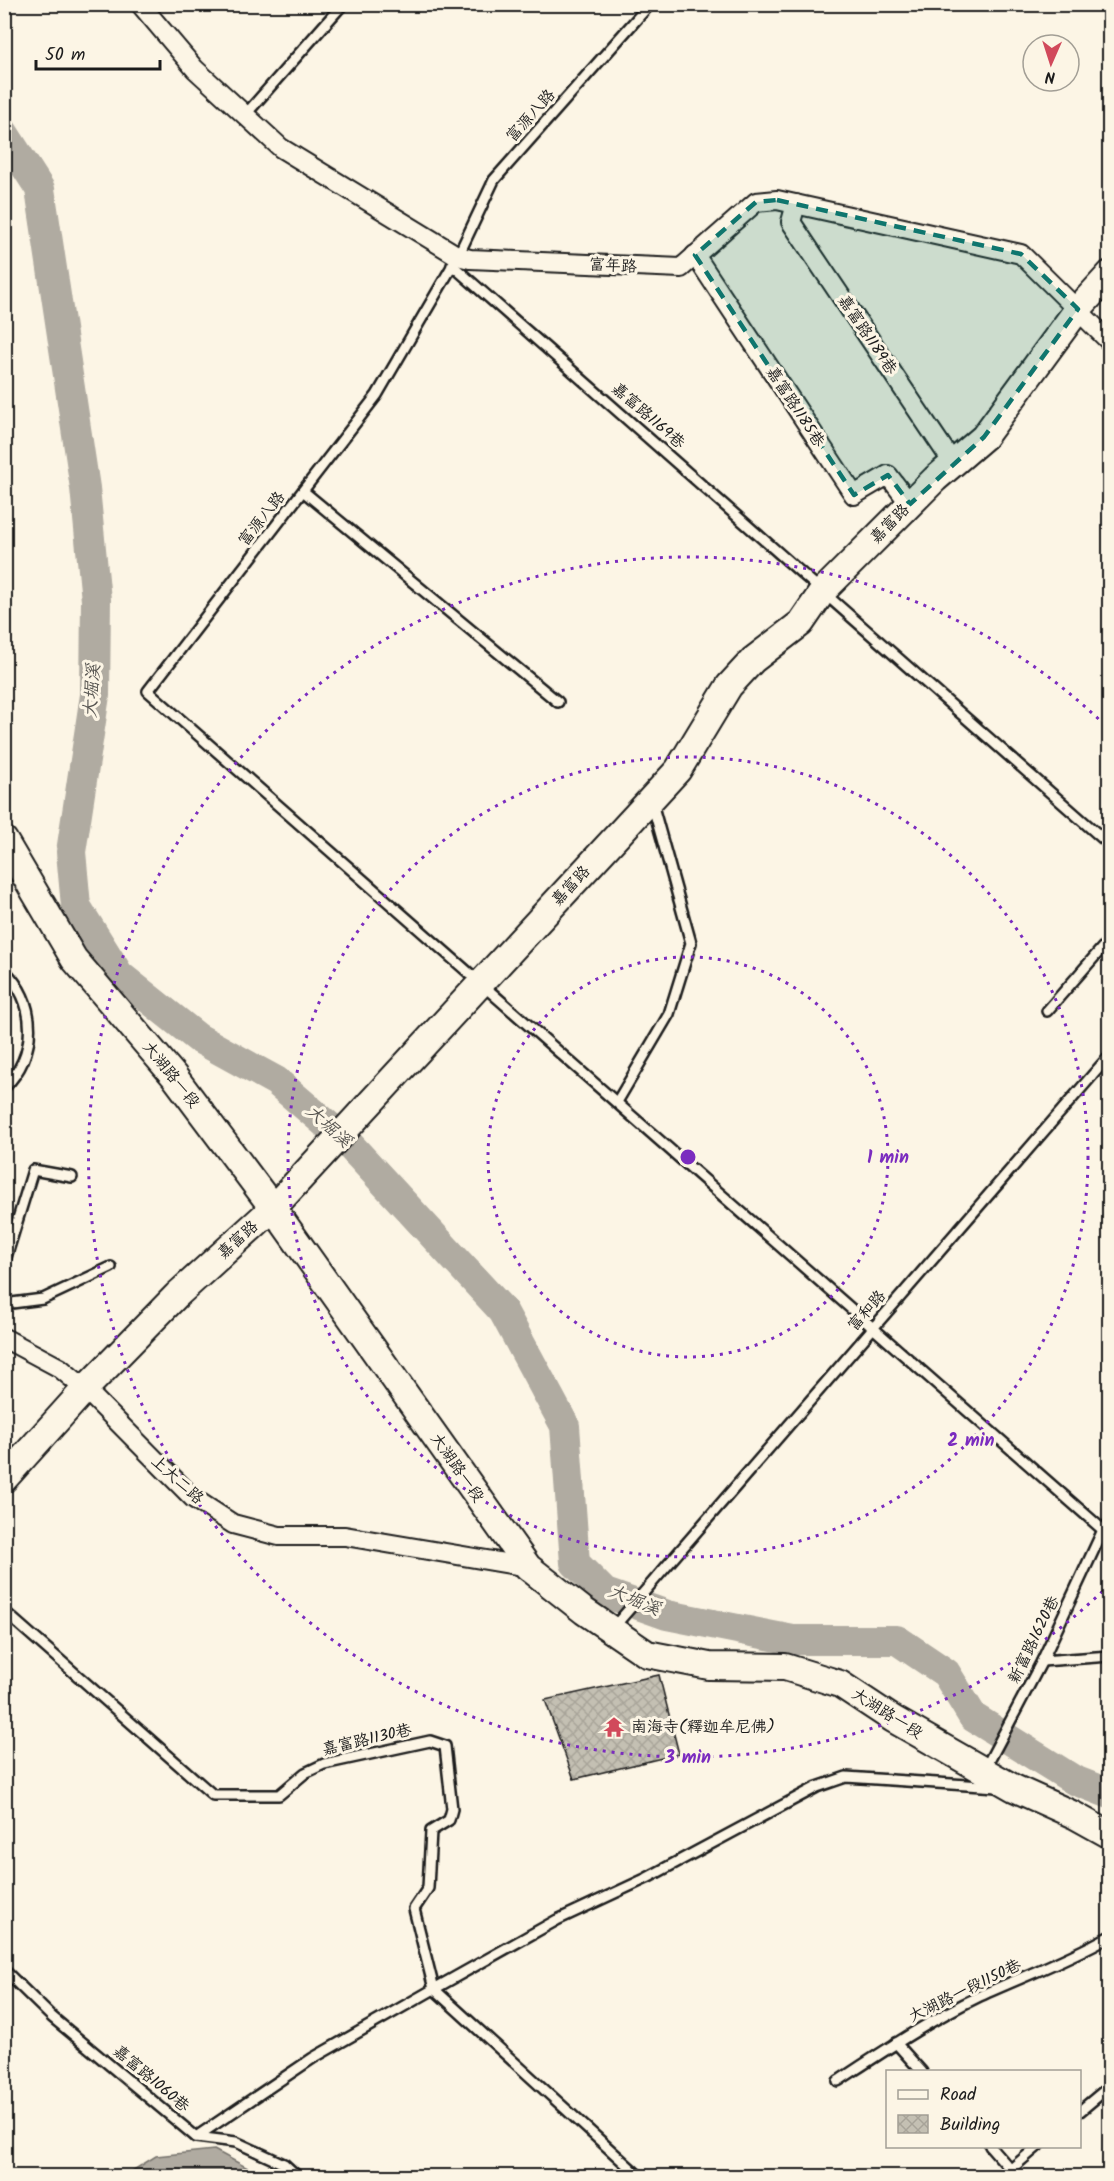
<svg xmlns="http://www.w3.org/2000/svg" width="1114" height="2181" font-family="Kalam,'LXGW WenKai TC',sans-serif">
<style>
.water{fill:#b0aba1;stroke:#75726c;stroke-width:1.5}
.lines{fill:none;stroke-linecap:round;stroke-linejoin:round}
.river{stroke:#b0aba1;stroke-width:30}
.building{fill:url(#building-cross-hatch);stroke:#1c1c1c;stroke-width:1.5}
.lane-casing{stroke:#1c1c1c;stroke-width:14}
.street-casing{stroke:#1c1c1c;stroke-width:22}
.secondary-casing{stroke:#1c1c1c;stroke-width:30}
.lane{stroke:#fcf5e5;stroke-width:9}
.street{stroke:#fcf5e5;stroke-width:18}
.secondary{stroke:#fcf5e5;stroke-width:26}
.marked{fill:#0f766e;fill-opacity:0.2;stroke:#0f766e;stroke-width:4.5;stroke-dasharray:12 8;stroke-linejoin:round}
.ring{fill:none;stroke:#7b2cbf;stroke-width:3;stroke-dasharray:3 6}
.labels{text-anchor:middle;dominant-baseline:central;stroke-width:6;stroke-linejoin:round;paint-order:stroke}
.street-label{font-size:16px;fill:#1c1c1c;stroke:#fcf5e5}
.poi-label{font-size:16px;fill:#1c1c1c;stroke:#fcf5e5;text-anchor:start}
.water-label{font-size:18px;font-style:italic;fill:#575551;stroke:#fcf5e5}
.centre{fill:#7b2cbf;stroke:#fcf5e5;stroke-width:3}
.ring-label{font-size:18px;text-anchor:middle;font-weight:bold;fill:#7b2cbf;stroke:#fcf5e5;stroke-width:6;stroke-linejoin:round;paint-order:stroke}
</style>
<defs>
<pattern id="building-cross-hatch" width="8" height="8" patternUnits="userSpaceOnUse" patternTransform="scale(1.5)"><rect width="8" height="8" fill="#c4c0b3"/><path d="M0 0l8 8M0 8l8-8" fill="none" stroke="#a8a499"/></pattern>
</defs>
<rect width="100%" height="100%" fill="#fcf5e5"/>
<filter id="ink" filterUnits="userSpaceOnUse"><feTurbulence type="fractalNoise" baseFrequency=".0167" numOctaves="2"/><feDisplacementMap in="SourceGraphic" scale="12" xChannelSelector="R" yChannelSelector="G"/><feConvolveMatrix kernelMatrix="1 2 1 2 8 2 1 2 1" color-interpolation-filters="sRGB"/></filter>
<g filter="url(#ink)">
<polygon class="water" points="214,2150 263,2176 124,2176 156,2156"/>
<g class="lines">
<polyline class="river" points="4,133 40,189 85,488 96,600 95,695 71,852 76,906 119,975 198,1038 276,1081 345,1140 503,1311 565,1426 575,1563 605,1593 667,1615 793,1640 897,1640 946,1673 973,1717 1074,1780 1110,1794"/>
</g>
<polygon class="building" points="659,1675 679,1754 574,1779 545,1700"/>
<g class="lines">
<g class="lane-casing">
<g id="lane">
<polyline points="650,4 494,180 458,256 377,395 148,691 1103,1530"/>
<polyline points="246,114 343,4"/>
<polyline points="452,265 1110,845"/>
<polyline points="303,491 558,702"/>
<path d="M4 970C38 1004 38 1054 4 1088"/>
<polyline points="1047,1011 1110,939"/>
<polyline points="617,1102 669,1014 691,943 652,803"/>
<polyline points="4,1264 33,1170 72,1177"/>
<polyline points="4,1304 43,1299 111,1267"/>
<polyline points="4,1611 213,1795 279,1795 305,1773 324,1764 430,1741 445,1746 452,1809 449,1820 431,1831 428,1888 414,1909 434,1989 639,2176"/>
<polyline points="612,1629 1110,1055"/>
<polyline points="1042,1661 1110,1656"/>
<polyline points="985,1769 1042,1661 1103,1530 1110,1522"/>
<polyline points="4,1970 52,2017 196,2137 236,2142 284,2164 297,2176"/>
<polyline points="896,2043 922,2072"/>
<path d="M838 2081C884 2051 930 2020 980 1996 1024 1976 1068 1960 1110 1936"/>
<polyline points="1080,2111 1110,2086"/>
<polyline points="196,2137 313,2058 434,1989 557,1920 647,1878 817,1787 846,1777 997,1787"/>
<polyline points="990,2146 1011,2170"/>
<polyline points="1003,2176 1038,2146"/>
</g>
</g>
<g class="street-casing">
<g id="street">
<polyline points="140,4 195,69 281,148 458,256 470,259 681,268 756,202 777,200 1021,254 1110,342"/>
<polyline points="796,204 791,222 953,463"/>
<polyline points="695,255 854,495 888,475 910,504"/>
<polyline points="4,1338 60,1368 85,1389 193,1498 233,1524 279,1536 345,1536 528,1567"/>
</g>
</g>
<g class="secondary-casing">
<g id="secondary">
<polyline points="4,840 74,959 174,1076 273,1208 528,1567 584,1611 647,1654 709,1666 785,1667 840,1684 893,1719 1014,1788 1074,1815 1110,1835"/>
<polyline points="4,1479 85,1389 177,1295 273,1208 678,770 729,686 753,660 801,623 823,591 935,479 984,437 1078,309 1110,274"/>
</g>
</g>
<use href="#lane" class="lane"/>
<use href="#street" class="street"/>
<use href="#secondary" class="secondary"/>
</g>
</g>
<path class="marked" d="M777 200 1021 254 1078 309 984 437 910 504 888 475 854 495 695 255 756 202Z"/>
<g class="ring">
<circle cx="688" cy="1157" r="200"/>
<circle cx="688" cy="1157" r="400"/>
<path d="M1109 1585A600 600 0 1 1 1109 729"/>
</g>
<defs>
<g id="temple-bare" transform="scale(1.62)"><path d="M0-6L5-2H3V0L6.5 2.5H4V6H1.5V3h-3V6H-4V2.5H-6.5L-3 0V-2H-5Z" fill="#d1495b" stroke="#fcf5e5" stroke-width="2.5" paint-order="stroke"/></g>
</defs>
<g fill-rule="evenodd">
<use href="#temple-bare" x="614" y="1727"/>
</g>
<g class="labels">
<g class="street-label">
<text transform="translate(531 116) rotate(-48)">富源八路</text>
<text transform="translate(613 266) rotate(3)">富年路</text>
<text transform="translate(867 335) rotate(56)">嘉富路1189巷</text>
<text transform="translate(795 407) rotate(57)">嘉富路1185巷</text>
<text transform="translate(648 416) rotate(41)">嘉富路1169巷</text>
<text transform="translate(262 519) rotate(-52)">富源八路</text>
<text transform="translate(890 524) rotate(-45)">嘉富路</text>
<text transform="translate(571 886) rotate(-47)">嘉富路</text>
<text transform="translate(171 1075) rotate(51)">大湖路一段</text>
<text transform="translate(238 1240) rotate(-42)">嘉富路</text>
<text transform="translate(867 1311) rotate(-49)">富和路</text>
<text transform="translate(457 1468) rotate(55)">大湖路一段</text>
<text transform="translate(177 1480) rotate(42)">上大二路</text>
<text transform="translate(1034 1640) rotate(-64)">新富路1620巷</text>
<text transform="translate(887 1714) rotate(32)">大湖路一段</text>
<text transform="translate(367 1740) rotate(-13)">嘉富路1130巷</text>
<text transform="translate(965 1991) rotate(-26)">大湖路一段1150巷</text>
<text transform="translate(151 2079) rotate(40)">嘉富路1060巷</text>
</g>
<g class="poi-label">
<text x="631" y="1727">南海寺(釋迦牟尼佛)</text>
</g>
<g class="water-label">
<text transform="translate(93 691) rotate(-86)">大堀溪</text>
<text transform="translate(328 1127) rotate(42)">大堀溪</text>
<text transform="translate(634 1601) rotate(22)">大堀溪</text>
</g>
</g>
<circle cx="688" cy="1157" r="9" class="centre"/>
<g class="ring-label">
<text x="888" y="1163">1 min</text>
<text x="971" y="1446">2 min</text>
<text x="688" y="1763">3 min</text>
</g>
<rect width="1114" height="2181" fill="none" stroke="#fcf5e5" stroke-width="24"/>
<rect x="12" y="12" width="1090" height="2157" fill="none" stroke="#1c1c1c" stroke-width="2" filter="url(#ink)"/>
<rect x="886" y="2070" width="195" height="78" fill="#fcf5e5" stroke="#a29e95" stroke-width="1.5"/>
<rect x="898" y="2090" width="30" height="9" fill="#fcf5e5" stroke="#a29e95" stroke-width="1.5"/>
<text x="940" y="2100" font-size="18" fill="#1c1c1c">Road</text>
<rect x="898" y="2115" width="30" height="18" fill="url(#building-cross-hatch)" stroke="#a29e95" stroke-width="1.5"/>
<text x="940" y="2130" font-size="18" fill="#1c1c1c">Building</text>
<g transform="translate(1051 63) rotate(183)"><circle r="28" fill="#fcf5e5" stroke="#a29e95" stroke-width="1.5"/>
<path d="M0-4.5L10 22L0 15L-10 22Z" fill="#d1495b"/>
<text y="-9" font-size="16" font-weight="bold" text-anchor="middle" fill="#1c1c1c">N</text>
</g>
<path d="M36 60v9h124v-9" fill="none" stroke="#1c1c1c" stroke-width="3"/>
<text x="45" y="60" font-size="18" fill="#1c1c1c" stroke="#fcf5e5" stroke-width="4.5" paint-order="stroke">50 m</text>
</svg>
